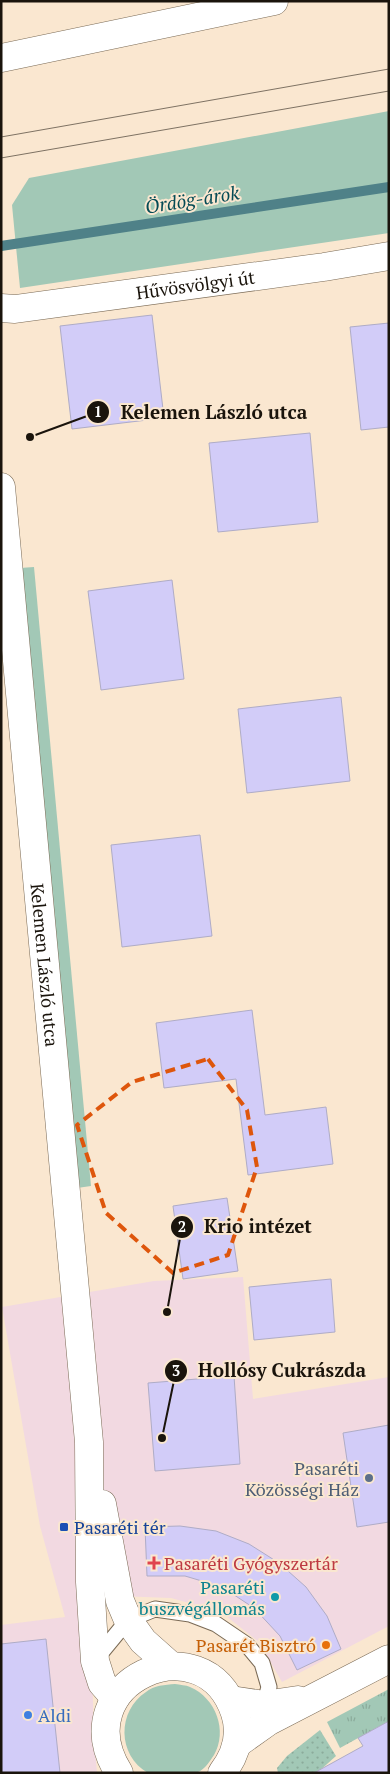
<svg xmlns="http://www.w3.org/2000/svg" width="390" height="1774" font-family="'PT Serif',serif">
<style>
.commercial{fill:#f2d9e1}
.grass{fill:#a2c8b6}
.park{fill:url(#park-tufts)}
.garden{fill:url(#garden-dots)}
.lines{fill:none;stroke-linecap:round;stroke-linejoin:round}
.stream{stroke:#4f8188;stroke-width:10}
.building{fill:#d2ccf8;stroke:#afacc6}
.service-casing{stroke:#7a6a55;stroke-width:17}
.minor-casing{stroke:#7a6a55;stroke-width:29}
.tertiary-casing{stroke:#7a6a55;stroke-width:29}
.secondary-casing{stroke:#7a6a55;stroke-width:29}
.service{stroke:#fff;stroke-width:15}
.minor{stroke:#fff;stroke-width:28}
.tertiary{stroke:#fff;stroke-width:28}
.secondary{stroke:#fff;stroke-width:28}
.tram{stroke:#7e7263;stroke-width:1}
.marked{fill:none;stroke:#de560c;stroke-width:4;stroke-dasharray:10 6;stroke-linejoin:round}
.service-dot{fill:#5c6f8a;stroke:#fae7d0;stroke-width:2}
.transit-dot{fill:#1a4fb4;stroke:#fae7d0;stroke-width:2}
.health-dot{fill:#e0444e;stroke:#fae7d0;stroke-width:2}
.culture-dot{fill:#0f9aa8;stroke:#fae7d0;stroke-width:2}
.food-dot{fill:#e8710a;stroke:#fae7d0;stroke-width:2}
.shop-dot{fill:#3f7fe0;stroke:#fae7d0;stroke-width:2}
.labels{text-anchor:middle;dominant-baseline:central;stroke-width:4;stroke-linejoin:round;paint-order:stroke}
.street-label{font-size:18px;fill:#1a140c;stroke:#fae7d0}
.service-label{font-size:18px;fill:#4e5e75;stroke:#fae7d0;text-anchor:end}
.transit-label{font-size:18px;fill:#164399;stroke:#fae7d0;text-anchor:start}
.health-label{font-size:18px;fill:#be3a42;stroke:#fae7d0;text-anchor:start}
.culture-label{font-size:18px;fill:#0d838f;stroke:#fae7d0;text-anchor:end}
.food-label{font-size:18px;fill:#c56008;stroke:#fae7d0;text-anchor:end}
.shop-label{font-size:18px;fill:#366cbe;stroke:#fae7d0;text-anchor:start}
.water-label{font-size:19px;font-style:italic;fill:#054b55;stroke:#fae7d0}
.leader{fill:none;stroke:#1a140c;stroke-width:2}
.callout-dot{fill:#1a140c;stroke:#fae7d0;stroke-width:2}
.mark-label{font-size:15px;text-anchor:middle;font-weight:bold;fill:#fff}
.callout-label{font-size:19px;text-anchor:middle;font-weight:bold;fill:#1a140c;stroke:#fae7d0;stroke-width:4;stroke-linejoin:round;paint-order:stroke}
</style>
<defs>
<pattern id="park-tufts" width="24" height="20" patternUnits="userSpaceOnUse" patternTransform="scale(1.25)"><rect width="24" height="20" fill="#a2c8b6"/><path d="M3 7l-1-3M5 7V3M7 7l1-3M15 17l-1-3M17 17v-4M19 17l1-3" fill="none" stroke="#8bab9b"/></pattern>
<pattern id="garden-dots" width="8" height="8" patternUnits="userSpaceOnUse" patternTransform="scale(1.25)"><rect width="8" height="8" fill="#a2c8b6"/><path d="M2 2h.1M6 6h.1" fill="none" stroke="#8bab9b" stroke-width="1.8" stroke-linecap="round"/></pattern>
</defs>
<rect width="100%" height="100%" fill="#fae7d0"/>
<polygon class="commercial" points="243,1277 253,1399 389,1377 389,1626 282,1682 259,1642 221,1612 171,1598 90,1595 94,1738 97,1773 1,1773 1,1625 65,1617 40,1526 2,1307 154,1281"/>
<g class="grass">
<polygon points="389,111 389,233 20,288 12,205 29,178"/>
<polygon points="34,567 91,1186 77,1188 20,568"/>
<path d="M175 1684C180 1685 186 1685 190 1687 216 1698 228 1731 214 1755 210 1761 205 1769 198 1772 191 1774 157 1773 148 1773 117 1755 117 1711 146 1692 154 1685 165 1685 175 1684Z"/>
</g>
<polygon class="park" points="389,1689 389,1721 340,1748 327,1722"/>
<polygon class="garden" points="320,1730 336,1756 317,1773 278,1773 277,1768 287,1756"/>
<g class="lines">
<polyline class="stream" points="1,246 389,187"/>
</g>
<g class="building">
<polygon points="152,315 164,418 72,429 60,326"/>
<polygon points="389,323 389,427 361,430 350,327"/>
<polygon points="310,433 318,522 218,532 209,443"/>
<polygon points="172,580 184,679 101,690 88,591"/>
<polygon points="341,697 350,781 247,793 238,709"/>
<polygon points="200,835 212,936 122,947 111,845"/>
<polygon points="252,1010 265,1115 326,1107 333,1164 248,1175 236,1079 164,1088 156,1023"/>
<polygon points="227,1198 238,1271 183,1279 173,1206"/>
<polygon points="331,1279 335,1332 254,1340 249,1287"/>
<polygon points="234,1376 240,1464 155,1471 148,1383"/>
<polygon points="389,1425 389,1522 357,1527 343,1433"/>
<polygon points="180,1526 216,1531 249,1544 279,1563 306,1587 327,1616 341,1649 297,1670 280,1636 254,1608 222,1587 185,1576 147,1576 145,1527"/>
<polygon points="46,1639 60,1773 1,1773 1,1644"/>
<polygon points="389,1721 389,1773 314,1773 363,1746 358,1738"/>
</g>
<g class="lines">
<g class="service-casing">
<polyline id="service" points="95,1660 128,1620 155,1609 190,1614 216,1624 247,1645 262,1663 269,1687 264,1705 261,1710"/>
</g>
<g class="minor-casing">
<g id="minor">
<path id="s1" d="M1 308 15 309 324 267 389 256"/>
<polyline points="231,1700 264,1705 298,1700"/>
<polyline points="238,1743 269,1721 389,1659"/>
</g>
</g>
<g class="tertiary-casing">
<g id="tertiary">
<path id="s2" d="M1 487 89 1442 90 1582 95 1661 102 1683 115 1698"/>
<polyline points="102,1504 120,1601 128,1620 143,1641 170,1665"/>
<path d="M119 1773C62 1682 204 1619 235 1713 242 1735 236 1755 222 1773"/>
</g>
</g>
<g class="secondary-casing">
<polyline id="secondary" points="1,58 274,1"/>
</g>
<use href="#service" class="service"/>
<use href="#minor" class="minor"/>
<use href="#tertiary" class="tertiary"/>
<use href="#secondary" class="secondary"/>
<g class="tram">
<polyline points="1,137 389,69"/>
<polyline points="1,158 389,91"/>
</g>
</g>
<path class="marked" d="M208 1059 247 1110 257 1167 228 1255 173 1273 106 1213 77 1125 132 1082Z"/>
<circle class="service-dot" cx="369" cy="1478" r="5"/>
<rect class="transit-dot" x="59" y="1522" width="10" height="10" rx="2.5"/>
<path class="health-dot" d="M151.5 1555.5h5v5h5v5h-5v5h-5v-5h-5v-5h5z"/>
<circle class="culture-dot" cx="275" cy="1597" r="5"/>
<circle class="food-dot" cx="326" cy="1645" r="5"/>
<circle class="shop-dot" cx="28" cy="1715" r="5"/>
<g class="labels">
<g class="street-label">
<text stroke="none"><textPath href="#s1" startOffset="196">Hűvösvölgyi út</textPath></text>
<text stroke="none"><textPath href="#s2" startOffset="480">Kelemen László utca</textPath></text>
</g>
<g class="service-label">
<text x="359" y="1468">Pasaréti<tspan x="359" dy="21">Közösségi Ház</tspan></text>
</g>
<g class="transit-label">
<text x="74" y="1527">Pasaréti tér</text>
</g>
<g class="health-label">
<text x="164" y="1563">Pasaréti Gyógyszertár</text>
</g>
<g class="culture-label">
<text x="265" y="1587">Pasaréti<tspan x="265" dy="21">buszvégállomás</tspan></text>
</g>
<g class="food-label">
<text x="316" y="1645">Pasarét Bisztró</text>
</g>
<g class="shop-label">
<text x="38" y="1715">Aldi</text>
</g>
<g class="water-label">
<text transform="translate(192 199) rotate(-9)">Ördög-árok</text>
</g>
</g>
<path class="leader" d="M30 437L98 412M167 1312L182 1227M162 1438L176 1371"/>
<g class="callout-dot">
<circle cx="30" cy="437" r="5"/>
<circle cx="167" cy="1312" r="5"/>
<circle cx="162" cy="1438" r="5"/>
<circle cx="98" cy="412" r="12"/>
<circle cx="182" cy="1227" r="12"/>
<circle cx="176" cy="1371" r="12"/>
</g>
<g class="mark-label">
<text x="98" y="417">1</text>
<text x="182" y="1232">2</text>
<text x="176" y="1376">3</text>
</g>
<g class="callout-label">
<text x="214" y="419">Kelemen László utca</text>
<text x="258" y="1233">Krio intézet</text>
<text x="282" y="1377">Hollósy Cukrászda</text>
</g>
<rect width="390" height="1774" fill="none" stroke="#1a140c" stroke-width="5"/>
</svg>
